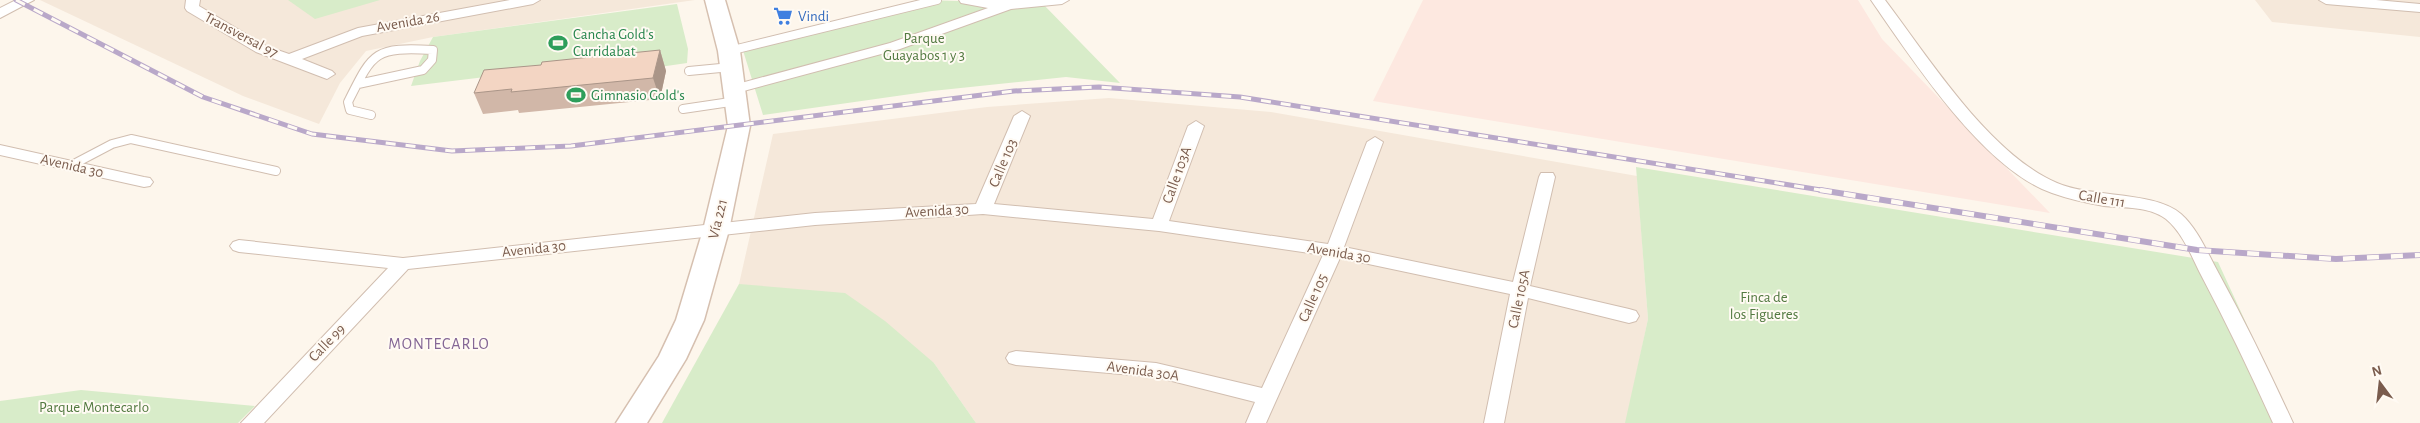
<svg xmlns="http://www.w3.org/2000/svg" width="2420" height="423" font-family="'Alegreya Sans',sans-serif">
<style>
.residential{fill:#f5e8da}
.commercial{fill:#fde8e0}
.green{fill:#d8ecc9}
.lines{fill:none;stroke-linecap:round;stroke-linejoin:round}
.lane-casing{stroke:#d1beb0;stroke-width:10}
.street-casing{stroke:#d1beb0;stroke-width:2}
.secondary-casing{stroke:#d6c0b0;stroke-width:3}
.lane{stroke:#fff;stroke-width:8}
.street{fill:#fff;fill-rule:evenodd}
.secondary{fill:#fff;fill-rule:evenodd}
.rail-far1-casing{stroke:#b9a8c9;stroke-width:5}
.rail-casing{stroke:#b9a8c9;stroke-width:6}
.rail-far1{stroke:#fffaf3;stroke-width:3;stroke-dasharray:10;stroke-linecap:butt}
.rail{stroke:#fffaf3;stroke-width:4.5;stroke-dasharray:12;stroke-linecap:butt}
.wall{fill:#d1b7a8}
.shaded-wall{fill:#aa9588}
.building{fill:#f3d5c3;stroke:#aa9588}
.labels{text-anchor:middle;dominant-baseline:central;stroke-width:4;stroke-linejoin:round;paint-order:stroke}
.shop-label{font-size:15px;fill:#366cbe;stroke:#fffaf3;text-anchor:start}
.street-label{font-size:15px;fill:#7a5c4d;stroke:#fffaf3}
.leisure-label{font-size:15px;fill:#27864d;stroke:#fffaf3;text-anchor:start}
.park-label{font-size:15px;fill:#537a41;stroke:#fffaf3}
.neighbourhood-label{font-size:16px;letter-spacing:1px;fill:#846695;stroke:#fffaf3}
</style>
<rect width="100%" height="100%" fill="#fdf6ec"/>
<g class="residential">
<polygon points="40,0 695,0 433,37 366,51 340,83 319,124 243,96"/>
<polygon points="2255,0 2420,0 2420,37 2272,22"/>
<polygon points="1109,98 1271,112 1637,176 1648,319 1626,423 976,423 934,363 739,284 773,134 987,107"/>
</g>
<polygon class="commercial" points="1423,0 1858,0 1882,39 2050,213 1373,101"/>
<g class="green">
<polygon points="288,0 380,0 315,19"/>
<polygon points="920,0 1042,3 1120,83 1066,77 932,91 763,115 741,44"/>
<polygon points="677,4 688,49 687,63 632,71 632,59 411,86 420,61 433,37"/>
<polygon points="1636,167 2218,262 2292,423 1625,423 1648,319"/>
<polygon points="739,284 845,293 885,321 934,363 976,423 662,423"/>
<polygon points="81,390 255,406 238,423 0,423 0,401"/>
</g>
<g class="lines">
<g class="lane-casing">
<g id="lane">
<polyline points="729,51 937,0"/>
<polyline points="689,71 731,67"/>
<path d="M358 84 423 70 432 60 433 50C374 47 373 52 348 102L350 110 371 115"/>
<polyline points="683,109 737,101"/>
<polyline points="72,165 112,144 131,139 276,171"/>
</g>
</g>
<g class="street-casing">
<g id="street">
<polygon points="16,0 34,0 0,18 0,8"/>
<polygon points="186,0 200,0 199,6 266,46 289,54 358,28 510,0 540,0 533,4 362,36 302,59 332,71 335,74 327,79 256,52 187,11 185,8"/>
<polygon points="959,0 1069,0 1062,4 1011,9 900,49 740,92 735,94 727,89 730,86 890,43 988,8 961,3"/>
<path d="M1871 0H1885C1929 58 1989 154 2057 183 2091 198 2156 191 2181 214 2198 229 2208 254 2219 274 2246 323 2270 373 2293 423H2273C2250 372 2226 322 2200 273 2191 255 2182 232 2166 219 2149 206 2124 208 2104 206 2087 203 2069 199 2052 193 1983 169 1912 59 1871 0Z"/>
<polygon points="2319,0 2376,0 2420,4 2420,12 2326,4"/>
<polygon points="1022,111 1030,116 994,204 1153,219 1188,126 1196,121 1204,126 1169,221 1328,244 1367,142 1375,137 1383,142 1344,247 1513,282 1539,177 1541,173 1553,173 1555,177 1530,286 1629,309 1636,311 1639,316 1636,321 1629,323 1528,298 1504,423 1484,423 1510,294 1340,258 1266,423 1246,423 1255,402 1156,377 1016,365 1009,363 1006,358 1009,353 1016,351 1156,363 1262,388 1323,255 1159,231 983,214 815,225 408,269 264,423 241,423 388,268 239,252 233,250 230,246 233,242 239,240 403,258 815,213 976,204 1014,116"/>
<polygon points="0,145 144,177 150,178 153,182 150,186 144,187 0,155"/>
</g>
</g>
<g class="secondary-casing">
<polygon id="secondary" points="705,0 725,0 740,51 750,126 729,230 704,320 686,359 647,423 616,423 659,356 676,320 703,230 728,126 718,51"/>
</g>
<use href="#lane" class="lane"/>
<use href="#street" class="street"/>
<use href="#secondary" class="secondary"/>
<g class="rail-far1-casing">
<polyline id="rail-far1" points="16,0 203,97 312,134 452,151 571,146 1014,91 1099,87 1240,97 1827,191"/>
</g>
<g class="rail-casing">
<polyline id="rail" points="1820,190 2197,250 2336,259 2420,255"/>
</g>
<use href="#rail-far1" class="rail-far1"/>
<use href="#rail" class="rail"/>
</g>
<polygon class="wall" points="660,50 666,71 660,99 519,113 518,110 483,114 474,93"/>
<polygon class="shaded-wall" points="660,50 666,71 660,99 653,78"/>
<polygon class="building" points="660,50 653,78 511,92 512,89 474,93 484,70 541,65 542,62"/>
<defs>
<g id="supermarket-bare" transform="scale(1.5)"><path d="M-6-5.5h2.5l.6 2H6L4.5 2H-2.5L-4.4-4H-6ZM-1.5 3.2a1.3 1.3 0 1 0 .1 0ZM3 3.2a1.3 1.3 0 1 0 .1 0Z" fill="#3f7fe0" stroke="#fffaf3" stroke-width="2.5" paint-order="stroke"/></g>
<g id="stadium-bare" transform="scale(1.5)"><path d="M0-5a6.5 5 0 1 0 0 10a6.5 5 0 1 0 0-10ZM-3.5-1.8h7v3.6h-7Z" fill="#2e9e5b" stroke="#fffaf3" stroke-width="2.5" paint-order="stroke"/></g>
</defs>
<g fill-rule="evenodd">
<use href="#supermarket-bare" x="783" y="16"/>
<use href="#stadium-bare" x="558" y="43"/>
<use href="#stadium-bare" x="576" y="95"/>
</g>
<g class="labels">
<g class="shop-label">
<text x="798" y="16">Vindi</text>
</g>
<g class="street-label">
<text transform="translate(408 22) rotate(-10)">Avenida 26</text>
<text transform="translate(241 35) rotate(28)">Transversal 97</text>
<text transform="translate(1003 163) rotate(-67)">Calle 103</text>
<text transform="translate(72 166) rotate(13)">Avenida 30</text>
<text transform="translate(1177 175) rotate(-70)">Calle 103A</text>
<text transform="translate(2102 199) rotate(10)">Calle 111</text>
<text transform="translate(937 211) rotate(-3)">Avenida 30</text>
<text transform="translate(718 219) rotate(-76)">Vía 221</text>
<text transform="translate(534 249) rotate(-6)">Avenida 30</text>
<text transform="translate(1339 253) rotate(10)">Avenida 30</text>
<text transform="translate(1313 298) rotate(-66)">Calle 105</text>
<text transform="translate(1519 299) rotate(-78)">Calle 105A</text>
<text transform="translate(327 343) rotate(-46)">Calle 99</text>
<text transform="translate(1143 371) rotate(8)">Avenida 30A</text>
</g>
<g class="leisure-label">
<text x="573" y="34">Cancha Gold's<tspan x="573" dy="17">Curridabat</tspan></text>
<text x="591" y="95">Gimnasio Gold's</text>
</g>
<g class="park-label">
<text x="924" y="38">Parque<tspan x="924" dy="17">Guayabos 1 y 3</tspan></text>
<text x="1764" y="297">Finca de<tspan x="1764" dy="17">los Figueres</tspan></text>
<text x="94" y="407">Parque Montecarlo</text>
</g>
<g class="neighbourhood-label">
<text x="439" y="344">MONTECARLO</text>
</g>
</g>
<g transform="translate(2380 383) rotate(345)" stroke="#fffaf3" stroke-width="4" paint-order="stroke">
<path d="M0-4L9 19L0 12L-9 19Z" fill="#7a5c4d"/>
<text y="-8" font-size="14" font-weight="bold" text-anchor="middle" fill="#7a5c4d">N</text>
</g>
</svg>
